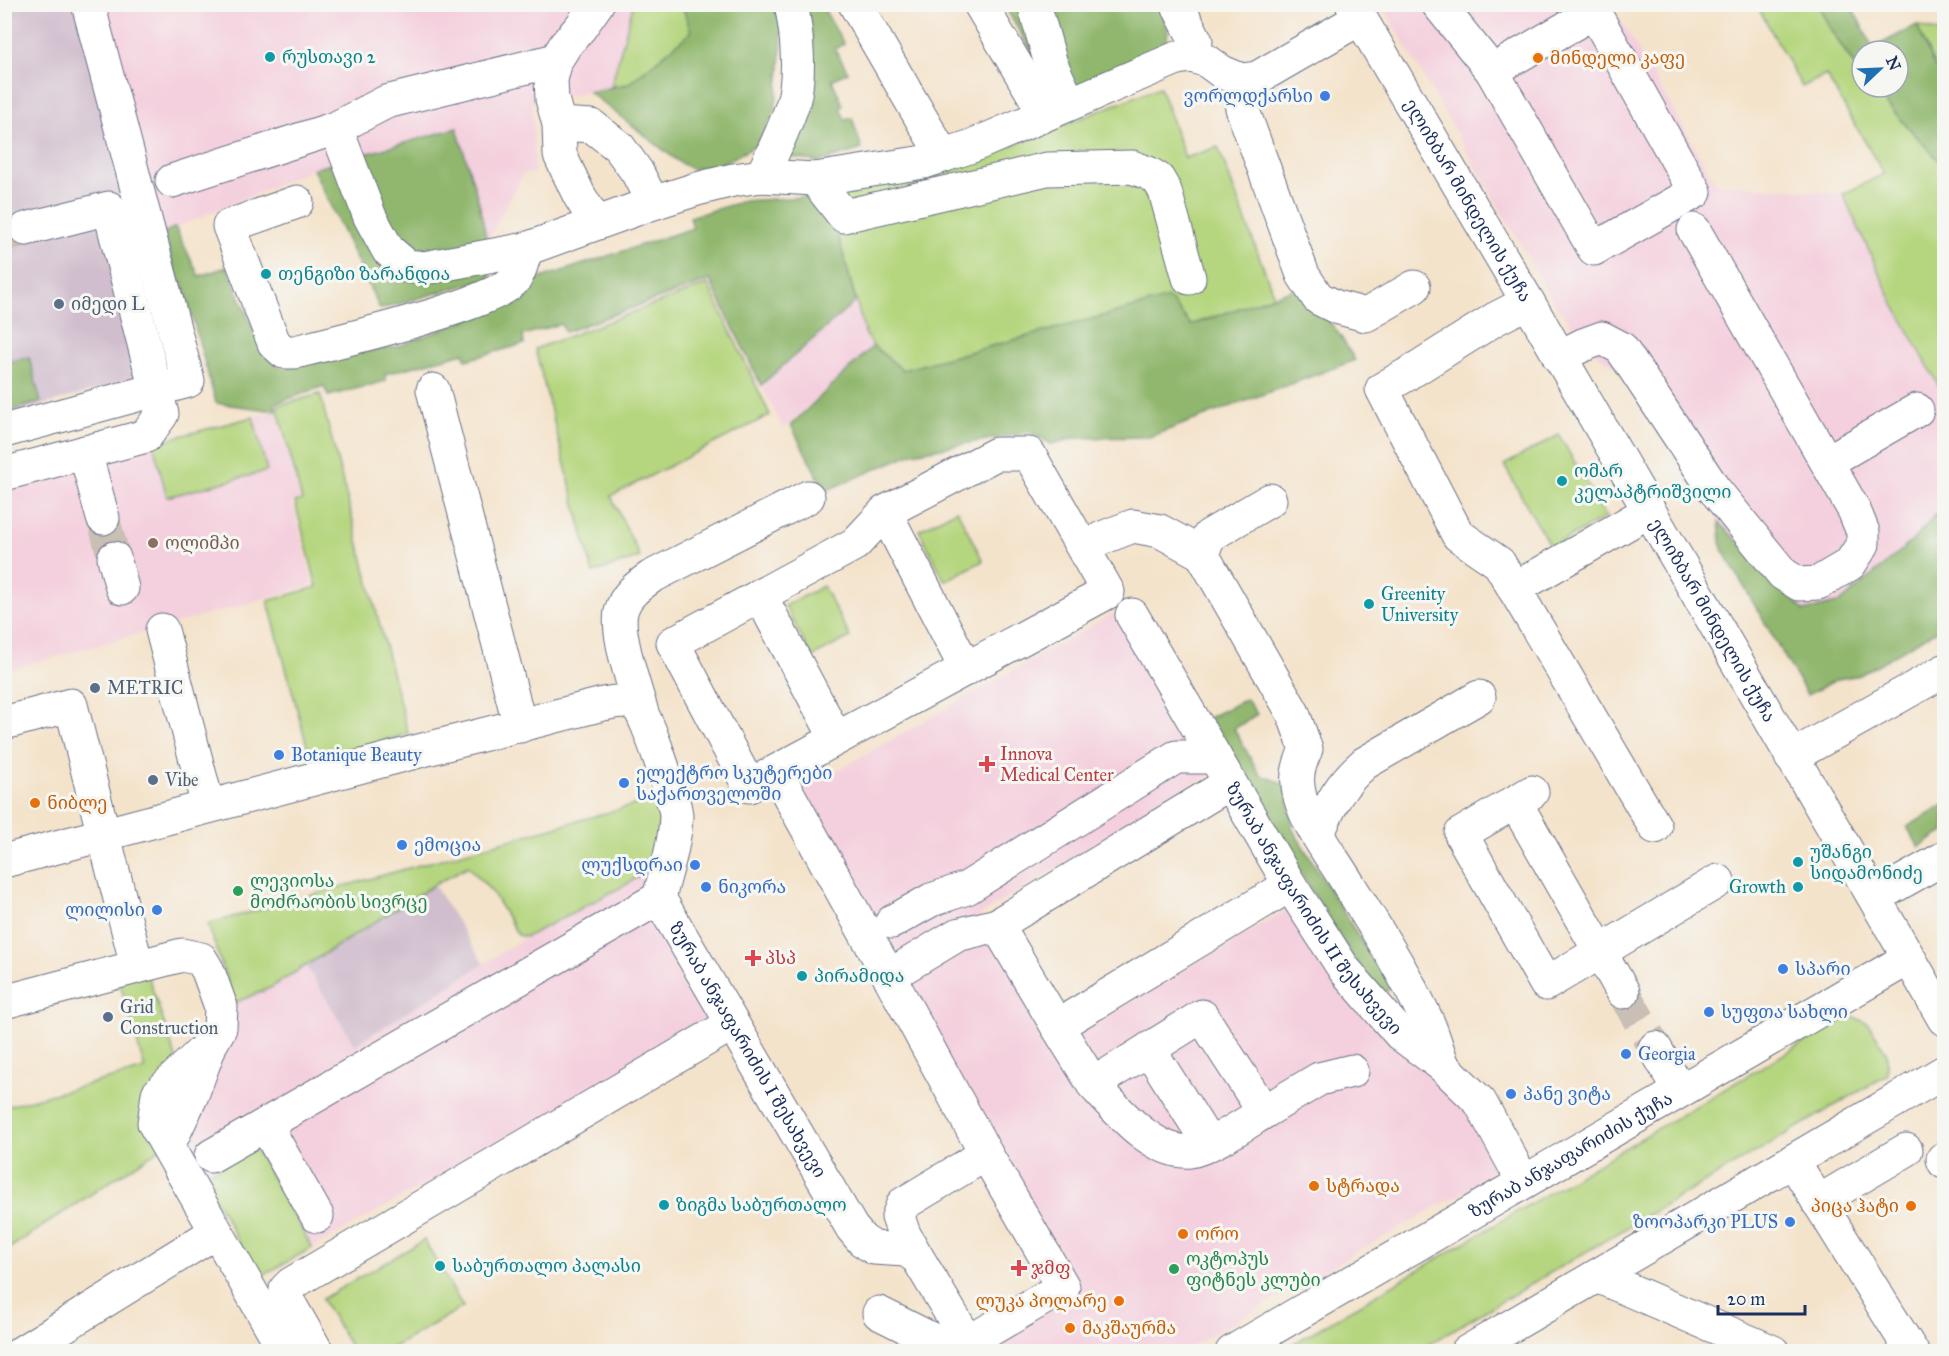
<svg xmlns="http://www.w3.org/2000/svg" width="1949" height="1356" font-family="'IM FELL Great Primer','Noto Serif Georgian',serif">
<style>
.built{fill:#f4cfdd}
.industrial{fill:#d0bdcd}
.green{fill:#b5d67e;stroke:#68826e;stroke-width:1.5}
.forest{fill:#90b76d;stroke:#567366;stroke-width:1.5}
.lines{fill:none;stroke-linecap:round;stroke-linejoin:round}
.minor-tunnel{stroke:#c9bfb5;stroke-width:33;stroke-dasharray:33 16;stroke-linecap:butt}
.minor-casing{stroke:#676e84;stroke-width:35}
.major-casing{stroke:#676e84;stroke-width:35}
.minor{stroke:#fff;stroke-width:33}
.major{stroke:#fff;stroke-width:33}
.culture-dot{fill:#0f9aa8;stroke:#f6f6f2;stroke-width:2}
.food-dot{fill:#e8710a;stroke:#f6f6f2;stroke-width:2}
.shop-dot{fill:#3f7fe0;stroke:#f6f6f2;stroke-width:2}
.service-dot{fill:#5c6f8a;stroke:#f6f6f2;stroke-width:2}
.education-dot{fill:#8d6e63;stroke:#f6f6f2;stroke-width:2}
.health-dot{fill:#e0444e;stroke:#f6f6f2;stroke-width:2}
.leisure-dot{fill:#2e9e5b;stroke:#f6f6f2;stroke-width:2}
.labels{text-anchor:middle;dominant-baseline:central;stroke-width:6;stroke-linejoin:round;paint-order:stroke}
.culture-label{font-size:18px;fill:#0d838f;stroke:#f6f6f2;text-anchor:start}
.food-label{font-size:18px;fill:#c56008;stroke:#f6f6f2;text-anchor:start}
.shop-label{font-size:18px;fill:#366cbe;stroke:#f6f6f2;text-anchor:start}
.street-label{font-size:18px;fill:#1b2f5e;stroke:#f6f6f2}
.service-label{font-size:18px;fill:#4e5e75;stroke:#f6f6f2;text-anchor:start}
.education-label{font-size:18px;fill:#785e54;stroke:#f6f6f2;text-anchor:start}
.health-label{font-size:18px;fill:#be3a42;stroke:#f6f6f2;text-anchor:start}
.leisure-label{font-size:18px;fill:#27864d;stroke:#f6f6f2;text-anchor:start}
</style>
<rect width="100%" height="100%" fill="#f6f6f2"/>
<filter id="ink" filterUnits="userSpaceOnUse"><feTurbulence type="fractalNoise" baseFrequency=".0167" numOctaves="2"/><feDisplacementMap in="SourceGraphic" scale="12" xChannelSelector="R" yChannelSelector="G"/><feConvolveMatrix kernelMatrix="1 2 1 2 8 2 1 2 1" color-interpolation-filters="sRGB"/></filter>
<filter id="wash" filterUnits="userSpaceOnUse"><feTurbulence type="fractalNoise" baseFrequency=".008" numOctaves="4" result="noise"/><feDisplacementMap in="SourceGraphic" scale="24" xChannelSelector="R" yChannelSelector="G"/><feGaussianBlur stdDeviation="1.35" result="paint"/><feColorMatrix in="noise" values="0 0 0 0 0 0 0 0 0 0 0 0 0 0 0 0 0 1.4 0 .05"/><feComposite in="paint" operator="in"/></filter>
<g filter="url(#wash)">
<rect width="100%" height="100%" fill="#f4e3cb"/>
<g class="built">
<polygon points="102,5 633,5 611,87 532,102 535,173 523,174 487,242 479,203 456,128 313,169 164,233"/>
<polygon points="1382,5 1612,5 1716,183 1843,194 1891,299 1944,395 1944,506 1912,541 1841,603 1804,612 1719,522 1626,373 1595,353 1556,306"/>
<polygon points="856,301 865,333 873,346 783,429 761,385"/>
<polygon points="276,411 300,499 292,501 313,585 5,671 5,484 153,443"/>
<polygon points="1114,613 1209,775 981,914 1075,1035 1287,909 1465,1105 1496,1163 1486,1179 1183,1351 946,1351 1044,1293 966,1143 803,790"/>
<polygon points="644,873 737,1034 482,1152 312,1248 255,1149 203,1176 184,1144 234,1003 270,988 306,965 356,1045 526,937 627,884"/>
</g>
<g class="industrial">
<polygon points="5,5 102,5 179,284 183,282 189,301 169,307 171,368 5,416 5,412 41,402 29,357 5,363"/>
<polygon points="434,885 484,964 355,1045 306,966"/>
</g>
<g class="green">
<polygon points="633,5 682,5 692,32 628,84 611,87"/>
<polygon points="1757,5 1818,5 1831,30 1862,77 1862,87 1871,87 1944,166 1944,395 1891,299 1843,194 1884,174 1826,75 1802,87"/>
<polygon points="1917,25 1944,34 1944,72 1935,68"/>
<polygon points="1160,87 1185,158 1218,147 1274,296 1191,325 1169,298 903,370 873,346 865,333 837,232 804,197 927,172 990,154"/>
<polygon points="708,284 770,415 611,496 640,557 593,573 535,349"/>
<polygon points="320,394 408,734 311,761 268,601 317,587 295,502 302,500 277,406"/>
<polygon points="253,417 267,471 167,497 153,443"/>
<polygon points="1559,435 1606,517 1551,548 1504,465"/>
<polygon points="957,510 983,561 945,581 919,530"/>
<polygon points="823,586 850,637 812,657 785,606"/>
<polygon points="663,797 656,858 644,873 627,884 526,937 518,935 492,892 468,866 434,885 270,988 234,1003 208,924"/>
<polygon points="147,973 192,1105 181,1135 5,1251 5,1107 145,1069 119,980"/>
<polygon points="1850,1015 1869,1024 1887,1054 1887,1075 1417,1351 1281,1351"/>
<polygon points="255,1148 312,1248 258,1278 203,1176"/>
<polygon points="424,1240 463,1307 387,1351 353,1351 322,1299"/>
</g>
<g class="forest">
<polygon points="682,5 774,5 782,27 780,70 775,112 756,146 719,165 692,169 679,162 589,92 628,84 691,32"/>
<path d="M808 5H836L825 11 844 44 835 49 848 72 832 80 843 105 840 108 845 120 852 118 862 149 819 162 791 157C796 143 804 128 807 113 815 77 814 40 808 5Z"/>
<path d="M1004 5H1157C1168 24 1171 29 1164 51L1058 97Z"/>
<polygon points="1818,5 1851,5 1873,48 1917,25 1935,68 1944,72 1944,166 1871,87 1898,87 1898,51 1862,51 1862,77 1831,30"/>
<polygon points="457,128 479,203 487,242 490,278 380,309 313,169"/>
<polygon points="804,197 837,232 856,301 761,385 710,280 565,332 561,324 523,335 524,344 466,360 464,353 385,374 386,381 328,396 324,386 274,404 276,411 216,403 183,283 179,284 164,233 175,227 199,276 227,267 263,351 280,368 399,346 474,317 535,280 693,228 690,217 744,201"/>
<polygon points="1297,288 1322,311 1341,337 1355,360 1149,437 1075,438 1051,444 1030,432 913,453 825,491 791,425 873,346 903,370 1169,298 1191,325"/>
<polygon points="29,357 41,402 5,412 5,363"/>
<polygon points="1944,506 1944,626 1860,675 1838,679 1807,695 1722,549 1719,522 1804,611 1841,602 1912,541"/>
<polygon points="1246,699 1257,714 1234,729 1260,775 1280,782 1287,791 1293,830 1376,965 1391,985 1387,992 1362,973 1206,719"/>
<polygon points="1944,805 1944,832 1919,847 1907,827"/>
</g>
</g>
<g filter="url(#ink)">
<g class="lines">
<g class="minor-tunnel">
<polyline points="4,235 26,229"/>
<polyline points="103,518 114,558"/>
<polyline points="1623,992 1655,1048"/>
</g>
<g class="minor-casing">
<g id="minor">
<polyline points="855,4 943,156"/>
<polyline points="980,4 1045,114"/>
<polyline points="1034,4 1051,64 1069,103"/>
<polyline points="1177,4 1196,41 1192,56"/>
<path id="s1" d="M1352 4 1528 302 1909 958"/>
<polyline points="1438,4 1492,71 1594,249 1695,192 1594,12 1492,71"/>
<polyline points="1241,80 1240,95 1242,108 1303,275 1318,298 1336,307 1366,315 1414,287"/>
<polyline points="559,124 592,126 619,147 637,172 653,203"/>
<polyline points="336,128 370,217 388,250 407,266 424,268 526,249 653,203 697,189 733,180 762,176 815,179 924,162 972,146 1177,58 1192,56 1207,61 1222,72 1241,80 1257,78 1359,19"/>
<path d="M762 176C773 152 785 128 793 103 801 75 797 33 791 4"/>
<polyline points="815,179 844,216 1047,169 1132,167 1148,173 1158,179 1165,191 1189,278"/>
<polyline points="172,181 336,128 386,102 556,60"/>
<path d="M297 202 229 226 274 343 284 352H295C332 343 497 304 515 279 521 271 523 258 526 249"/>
<polyline points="596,223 579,195 560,155 559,124 552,99 551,80 556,60 566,44 580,28 597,4"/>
<polyline points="1559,357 1583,345 1602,338 1621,348 1714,489 1783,574 1799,584 1818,583 1850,564 1863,544 1863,532 1854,510 1694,230"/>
<polyline points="1414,370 1495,319 1528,302"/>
<polyline points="1406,375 1382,389 1458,535 1499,563 1655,827"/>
<polyline points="433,390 520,726"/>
<polyline points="4,431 188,381 88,4"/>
<polyline points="85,452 103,518"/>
<polygon points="996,454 1029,454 1108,592 749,786 673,643 855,544 885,512"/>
<polyline points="1827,462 1917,410"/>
<polyline points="4,474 146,436 162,414 109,208 26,229"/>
<path d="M1270 500 1209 536 1202 554 1293 713 1306 749C1298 767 1295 778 1300 797 1308 827 1333 858 1349 885 1377 930 1406 975 1428 1023 1434 1037 1438 1052 1443 1066"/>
<polyline points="885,512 966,669"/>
<polyline points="1102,538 1133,526 1160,531 1202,554"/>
<polyline points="114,558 122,588"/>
<polyline points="1514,589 1649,511"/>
<polyline points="760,595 836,738"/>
<path id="s2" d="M1132 615 1290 885 1344 969 1400 1034 1443 1066 1480 1102 1523 1181"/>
<polyline points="162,630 208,806"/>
<path d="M641 709C634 686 616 634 621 612 625 595 638 586 651 577L808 497"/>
<polyline points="4,723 71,705 137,966"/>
<polyline points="1791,757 1944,671"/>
<polyline points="776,772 889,976"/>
<polyline points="1532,792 1461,834 1546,984 1718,881"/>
<polyline points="1515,802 1623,992"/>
<path d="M1318 834C1330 804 1340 784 1365 763L1479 697"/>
<path d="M4 861 415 752 603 704C616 702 627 698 638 707 646 713 676 804 676 816 675 844 666 871 659 898L211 1156"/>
<polyline points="1875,897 1944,858"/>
<path id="s3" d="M659 898 852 1228 862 1240 874 1248 905 1250 917 1257 974 1352"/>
<polyline points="892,922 931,900 967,888 1176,757 1215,757"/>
<polyline points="997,925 1057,1026 1290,885"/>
<polyline points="4,1002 182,955 201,959 208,971 221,1007 220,1028 212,1042 158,1094 154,1123 284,1349 280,1352"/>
<polyline points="1057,1026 1093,1084 1202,1016 1264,1112 1319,1079 1352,1071"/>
<polyline points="1655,1048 1680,1091"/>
<polyline points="1149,1049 1209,1144"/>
<path d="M1093 1084C1115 1108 1154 1155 1190 1151 1210 1148 1246 1123 1264 1112"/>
<polyline points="266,1126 317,1216"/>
<polyline points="168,1146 192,1095 209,1049"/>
<polyline points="1943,1159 1944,1162"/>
<polyline points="1793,1161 1912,1352"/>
<polyline points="1818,1202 1906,1150"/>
<polyline points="917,1257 904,1234 898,1217 903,1204 986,1154"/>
<polyline points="1597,1276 1773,1352"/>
<polyline points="879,1313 957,1352"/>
<polyline points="969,1342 1063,1287 986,1154 889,976 957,935 997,925 1230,783"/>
<polyline points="22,1352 216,1232"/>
<polyline points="317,1352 286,1298 286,1289 291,1284 732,1024"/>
</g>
</g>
<g class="major-casing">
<g id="major">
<path id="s4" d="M1232 1352 1909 958 1944 1019"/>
<polyline points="1467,1352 1944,1072"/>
</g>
</g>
<use href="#minor" class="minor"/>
<use href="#major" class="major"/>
</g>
</g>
<g class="culture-dot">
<circle cx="270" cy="57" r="6"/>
<circle cx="266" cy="274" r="6"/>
<circle cx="1562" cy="481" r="6"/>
<circle cx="1369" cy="604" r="6"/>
<circle cx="1798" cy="862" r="6"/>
<circle cx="1798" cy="887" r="6"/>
<circle cx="802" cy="976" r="6"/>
<circle cx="664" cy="1205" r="6"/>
<circle cx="440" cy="1266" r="6"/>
</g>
<g class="food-dot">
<circle cx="1538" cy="58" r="6"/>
<circle cx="35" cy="803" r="6"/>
<circle cx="1314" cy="1186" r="6"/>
<circle cx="1911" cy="1206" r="6"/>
<circle cx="1183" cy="1234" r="6"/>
<circle cx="1119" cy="1301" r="6"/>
<circle cx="1070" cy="1328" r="6"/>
</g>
<g class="shop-dot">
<circle cx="1325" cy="96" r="6"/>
<circle cx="279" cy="755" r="6"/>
<circle cx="624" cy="783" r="6"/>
<circle cx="402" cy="845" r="6"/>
<circle cx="695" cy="865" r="6"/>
<circle cx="706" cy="887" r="6"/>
<circle cx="157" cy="910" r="6"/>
<circle cx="1783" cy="969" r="6"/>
<circle cx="1709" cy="1012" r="6"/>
<circle cx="1626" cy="1054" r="6"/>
<circle cx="1511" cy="1094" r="6"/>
<circle cx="1790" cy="1222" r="6"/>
</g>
<g class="service-dot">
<circle cx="59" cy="304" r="6"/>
<circle cx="95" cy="688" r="6"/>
<circle cx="153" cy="780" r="6"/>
<circle cx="108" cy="1017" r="6"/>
</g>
<circle class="education-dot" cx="153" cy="543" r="6"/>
<g class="health-dot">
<path d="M984 755h6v6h6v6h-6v6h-6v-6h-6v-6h6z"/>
<path d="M750 949h6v6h6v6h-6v6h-6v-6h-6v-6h6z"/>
<path d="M1016 1259h6v6h6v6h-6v6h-6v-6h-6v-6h6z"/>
</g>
<g class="leisure-dot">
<circle cx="238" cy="891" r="6"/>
<circle cx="1174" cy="1269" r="6"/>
</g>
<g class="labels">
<g class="culture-label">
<text x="282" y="57">რუსთავი 2</text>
<text x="278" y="274">თენგიზი ზარანდია</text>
<text x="1574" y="471">ომარ<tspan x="1574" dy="21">კელაპტრიშვილი</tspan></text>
<text x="1381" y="594">Greenity<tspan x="1381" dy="21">University</tspan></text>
<text x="1810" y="852">უშანგი<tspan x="1810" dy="21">სიდამონიძე</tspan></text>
<text x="1786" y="887" text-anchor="end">Growth</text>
<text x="814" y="976">პირამიდა</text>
<text x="676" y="1205">ზიგმა საბურთალო</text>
<text x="452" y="1266">საბურთალო პალასი</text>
</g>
<g class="food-label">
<text x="1550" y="58">მინდელი კაფე</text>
<text x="47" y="803">ნიბლე</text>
<text x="1326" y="1186">სტრადა</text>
<text x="1899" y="1206" text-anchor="end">პიცა ჰატი</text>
<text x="1195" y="1234">ორო</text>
<text x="1107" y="1301" text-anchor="end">ლუკა პოლარე</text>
<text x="1082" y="1328">მაკშაურმა</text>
</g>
<g class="shop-label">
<text x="1313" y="96" text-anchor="end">ვორლდქარსი</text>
<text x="291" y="755">Botanique Beauty</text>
<text x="636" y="773">ელექტრო სკუტერები<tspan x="636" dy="21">საქართველოში</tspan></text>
<text x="414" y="845">ემოცია</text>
<text x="683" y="865" text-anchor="end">ლუქსდრაი</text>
<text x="718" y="887">ნიკორა</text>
<text x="145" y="910" text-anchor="end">ლილისი</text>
<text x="1795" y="969">სპარი</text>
<text x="1721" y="1012">სუფთა სახლი</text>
<text x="1638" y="1054">Georgia</text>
<text x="1523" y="1094">პანე ვიტა</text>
<text x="1778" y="1222" text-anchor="end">ზოოპარკი PLUS</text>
</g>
<g class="street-label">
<text stroke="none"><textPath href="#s1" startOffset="228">ელიზბარ მინდელის ქუჩა</textPath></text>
<text stroke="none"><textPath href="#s1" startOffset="714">ელიზბარ მინდელის ქუჩა</textPath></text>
<text stroke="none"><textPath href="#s2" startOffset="346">ზურაბ ანჯაფარიძის II შესახვევი</textPath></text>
<text stroke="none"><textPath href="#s3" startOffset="176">ზურაბ ანჯაფარიძის I შესახვევი</textPath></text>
<text stroke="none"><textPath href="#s4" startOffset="392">ზურაბ ანჯაფარიძის ქუჩა</textPath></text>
</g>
<g class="service-label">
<text x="71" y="304">იმედი L</text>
<text x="107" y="688">METRIC</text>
<text x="165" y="780">Vibe</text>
<text x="120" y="1007">Grid<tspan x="120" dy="21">Construction</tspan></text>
</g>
<g class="education-label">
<text x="165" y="543">ოლიმპი</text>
</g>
<g class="health-label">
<text x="1000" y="754">Innova<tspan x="1000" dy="21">Medical Center</tspan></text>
<text x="765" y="958">პსპ</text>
<text x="1031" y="1268">ჯმფ</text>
</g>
<g class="leisure-label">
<text x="250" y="881">ლევიოსა<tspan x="250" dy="21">მოძრაობის სივრცე</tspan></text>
<text x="1186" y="1259">ოკტოპუს<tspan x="1186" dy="21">ფიტნეს კლუბი</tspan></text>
</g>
</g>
<rect width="1949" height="1356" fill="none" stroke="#f6f6f2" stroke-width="24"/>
<g transform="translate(1880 69) rotate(67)"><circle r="28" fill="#f6f6f2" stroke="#9ea6b7" stroke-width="1.5"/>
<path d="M0-4.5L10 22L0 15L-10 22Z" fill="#1f6fb2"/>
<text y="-9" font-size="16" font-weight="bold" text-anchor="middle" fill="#1b2f5e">N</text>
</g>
<path d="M1718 1305v9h87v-9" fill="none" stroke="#1b2f5e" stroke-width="3"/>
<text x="1727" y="1305" font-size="18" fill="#1b2f5e" stroke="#f6f6f2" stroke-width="4.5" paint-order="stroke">20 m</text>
</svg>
